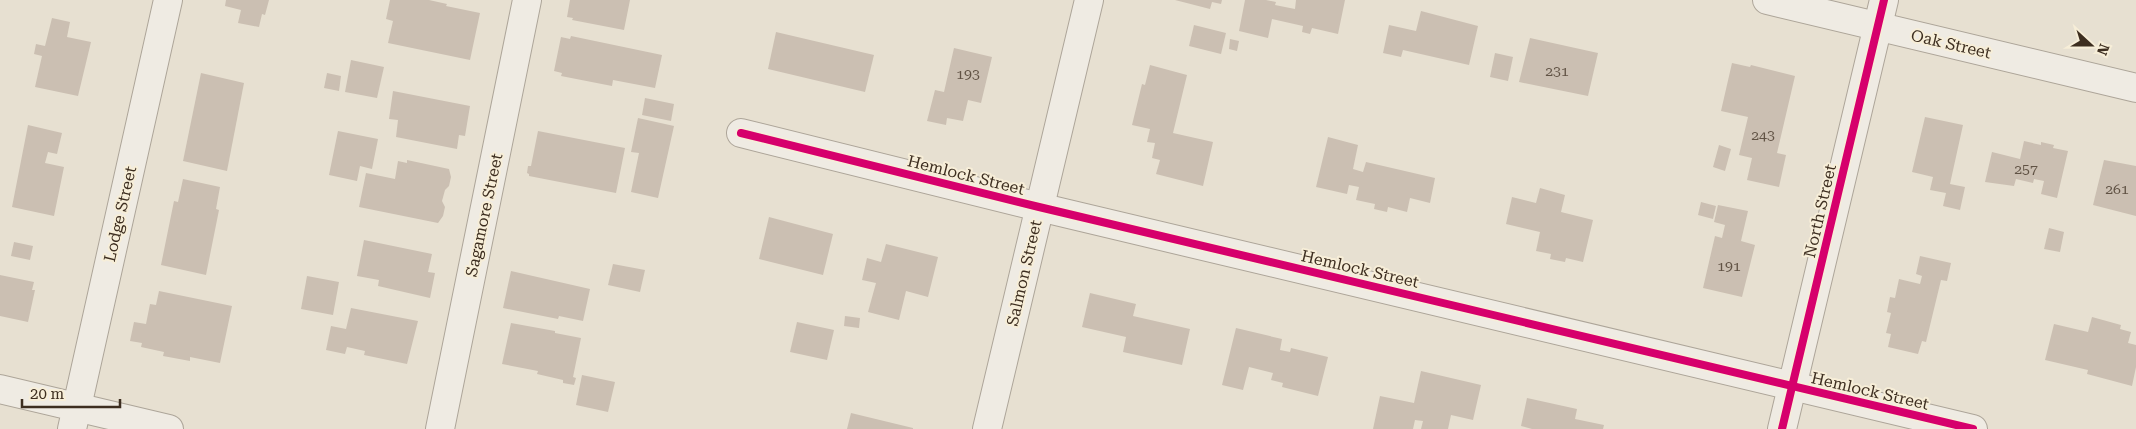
<svg xmlns="http://www.w3.org/2000/svg" width="2136" height="429" font-family="'Roboto Serif',serif">
<style>
.building{fill:#cbbfb2}
.lines{fill:none;stroke-linecap:round;stroke-linejoin:round}
.street-casing{stroke:#ada599;stroke-width:30}
.street{stroke:#efebe3;stroke-width:28}
.cycleway-casing{stroke:#f7eed8;stroke-width:11}
.cycleway{stroke:#d6006c;stroke-width:8}
.labels{text-anchor:middle;dominant-baseline:central;stroke-width:4;stroke-linejoin:round;paint-order:stroke}
.number-label{font-size:14px;fill:#605244}
.street-label{font-size:16px;fill:#3d2e20;stroke:#f7eed8}
</style>
<rect width="100%" height="100%" fill="#e7e0d1"/>
<g class="building">
<polygon points="226,0 269,0 265,15 262,14 259,27 238,23 241,10 225,6"/>
<polygon points="390,0 429,0 447,4 446,6 480,13 470,60 388,43 393,21 386,19"/>
<polygon points="570,0 630,0 624,30 572,20 573,18 567,17"/>
<polygon points="1175,0 1222,0 1221,4 1212,2 1210,9"/>
<polygon points="1245,0 1266,0 1276,2 1275,5 1295,9 1296,0 1345,0 1338,34 1312,28 1310,34 1302,32 1303,26 1272,19 1268,38 1239,31"/>
<polygon points="1421,11 1478,26 1469,65 1403,50 1401,57 1383,53 1389,25 1416,31"/>
<polygon points="52,18 70,22 67,37 91,42 78,96 35,87 42,56 34,54 36,44 45,46"/>
<polygon points="1194,25 1226,33 1221,54 1189,46"/>
<polygon points="776,32 874,55 865,92 768,69"/>
<polygon points="571,36 662,55 655,88 613,80 612,86 561,76 562,73 554,71 561,37 570,39"/>
<polygon points="1530,38 1598,53 1588,96 1519,82"/>
<polygon points="1230,39 1239,41 1237,51 1229,49"/>
<polygon points="954,48 992,57 981,103 968,100 963,121 947,118 946,125 927,121 935,90 944,92"/>
<polygon points="1495,53 1513,57 1508,81 1490,77"/>
<polygon points="351,60 384,67 377,98 345,92"/>
<polygon points="1732,63 1750,67 1751,65 1795,76 1777,153 1786,155 1779,187 1747,180 1752,158 1739,155 1748,117 1721,111"/>
<polygon points="1150,65 1187,75 1173,133 1213,142 1203,186 1156,174 1160,160 1152,158 1155,143 1147,142 1150,129 1132,125 1142,84 1145,85"/>
<polygon points="201,73 244,83 227,171 183,161"/>
<polygon points="327,73 341,76 339,91 324,88"/>
<polygon points="393,91 470,106 465,136 459,135 457,149 396,137 398,120 389,119"/>
<polygon points="645,98 674,104 671,121 642,115"/>
<polygon points="1925,117 1963,125 1950,184 1965,187 1960,210 1943,206 1946,193 1930,190 1933,177 1912,172"/>
<polygon points="638,118 674,126 658,198 631,192 639,153 631,152"/>
<polygon points="28,125 62,133 57,154 48,152 45,163 64,167 54,216 12,207"/>
<polygon points="338,131 378,139 372,169 360,166 357,181 329,175"/>
<polygon points="538,131 625,148 616,193 529,176 529,174 527,173 528,166 531,166"/>
<polygon points="1328,137 1358,145 1353,169 1363,172 1366,162 1435,178 1430,203 1410,198 1407,212 1388,207 1387,212 1374,209 1375,204 1356,200 1359,187 1349,185 1347,194 1316,187"/>
<polygon points="2024,141 2041,145 2041,142 2054,145 2053,148 2068,151 2057,198 2041,194 2044,181 2034,179 2033,183 2016,179 2014,186 1985,182 1992,152 2020,159"/>
<polygon points="1719,145 1731,149 1725,171 1713,167"/>
<polygon points="407,160 449,169 451,177 449,186 445,190 442,201 445,207 443,216 438,223 359,207 366,173 395,179 398,161 407,163"/>
<polygon points="2104,160 2136,166 2136,216 2093,205"/>
<polygon points="183,179 220,187 216,209 219,210 206,275 161,265 174,201 178,202"/>
<polygon points="1540,188 1565,195 1561,212 1593,220 1583,262 1566,258 1565,262 1550,259 1551,254 1536,251 1540,232 1506,224 1512,197 1536,203"/>
<polygon points="1701,202 1716,206 1713,219 1698,215"/>
<polygon points="1718,205 1748,211 1741,241 1755,245 1742,297 1703,288 1715,236 1722,238 1725,225 1714,222"/>
<polygon points="769,217 833,234 823,275 759,259"/>
<polygon points="2049,228 2064,232 2060,252 2044,249"/>
<polygon points="364,240 432,254 428,272 435,273 430,298 378,286 379,280 357,276"/>
<polygon points="14,242 33,246 30,260 11,256"/>
<polygon points="886,244 938,257 928,297 906,291 899,320 868,312 876,283 862,280 867,258 881,262"/>
<polygon points="1920,256 1951,263 1947,281 1941,280 1926,342 1922,341 1918,354 1888,347 1891,334 1886,333 1891,313 1887,312 1890,297 1895,298 1899,279 1920,284 1922,276 1916,274"/>
<polygon points="613,264 645,270 640,292 608,285"/>
<polygon points="511,271 590,289 583,321 559,316 558,319 503,308"/>
<polygon points="0,275 34,282 32,290 35,290 28,322 0,316"/>
<polygon points="307,276 339,282 333,315 301,309"/>
<polygon points="159,291 232,306 220,363 190,357 190,361 163,356 164,352 141,347 142,343 130,341 134,322 146,324 150,304 156,305"/>
<polygon points="1090,293 1136,304 1133,316 1190,329 1182,365 1123,352 1126,337 1082,327"/>
<polygon points="351,308 418,321 407,364 364,355 365,351 347,347 345,354 326,350 331,326 346,329"/>
<polygon points="845,316 860,318 859,328 844,326"/>
<polygon points="2092,317 2121,325 2120,329 2131,332 2128,343 2136,345 2136,367 2132,386 2087,374 2088,370 2045,360 2054,324 2088,332"/>
<polygon points="797,322 834,330 827,360 790,352"/>
<polygon points="511,323 555,331 555,333 581,338 573,377 576,378 574,385 563,383 563,380 537,374 538,371 502,364"/>
<polygon points="1236,328 1282,339 1280,350 1290,352 1291,348 1328,357 1318,396 1282,387 1283,383 1271,380 1273,373 1249,367 1243,390 1222,385"/>
<polygon points="1421,371 1481,385 1473,420 1451,415 1448,429 1421,429 1423,421 1415,420 1413,429 1373,429 1380,396 1414,403"/>
<polygon points="582,375 615,382 608,412 576,405"/>
<polygon points="1527,398 1577,409 1575,419 1604,425 1603,429 1532,429 1521,426"/>
<polygon points="851,413 913,428 913,429 847,429"/>
</g>
<g class="lines">
<g class="street-casing">
<g id="street">
<polyline points="1767,0 2136,88"/>
<polyline points="741,133 1039,207 1973,429"/>
<polyline points="0,389 169,429"/>
<polyline points="72,429 168,0"/>
<polyline points="440,429 527,0"/>
<polyline points="987,429 1089,0"/>
<polyline points="1782,429 1884,0"/>
</g>
</g>
<use href="#street" class="street"/>
<g class="cycleway-casing">
<g id="cycleway">
<polyline points="741,133 1039,207 1973,429"/>
<polyline points="1782,429 1884,0"/>
</g>
</g>
<use href="#cycleway" class="cycleway"/>
</g>
<g class="labels">
<g class="number-label">
<text x="1557" y="71">231</text>
<text x="968" y="74">193</text>
<text x="1763" y="135">243</text>
<text x="2026" y="169">257</text>
<text x="2117" y="189">261</text>
<text x="1729" y="266">191</text>
</g>
<g class="street-label">
<text transform="translate(1951 44) rotate(13)">Oak Street</text>
<text transform="translate(966 175) rotate(14)">Hemlock Street</text>
<text transform="translate(1820 211) rotate(-77)">North Street</text>
<text transform="translate(120 214) rotate(-77)">Lodge Street</text>
<text transform="translate(484 215) rotate(-78)">Sagamore Street</text>
<text transform="translate(1360 269) rotate(13)">Hemlock Street</text>
<text transform="translate(1024 273) rotate(-77)">Salmon Street</text>
<text transform="translate(1870 391) rotate(13)">Hemlock Street</text>
</g>
</g>
<g transform="translate(2091 45) rotate(111)" stroke="#f7eed8" stroke-width="4" paint-order="stroke">
<path d="M0-4L9 19L0 12L-9 19Z" fill="#3d2e20"/>
<text y="-8" font-size="14" font-weight="bold" text-anchor="middle" fill="#3d2e20">N</text>
</g>
<path d="M22 399v8h98v-8" fill="none" stroke="#3d2e20" stroke-width="2.5"/>
<text x="30" y="399" font-size="15" fill="#3d2e20" stroke="#f7eed8" stroke-width="4" paint-order="stroke">20 m</text>
</svg>
